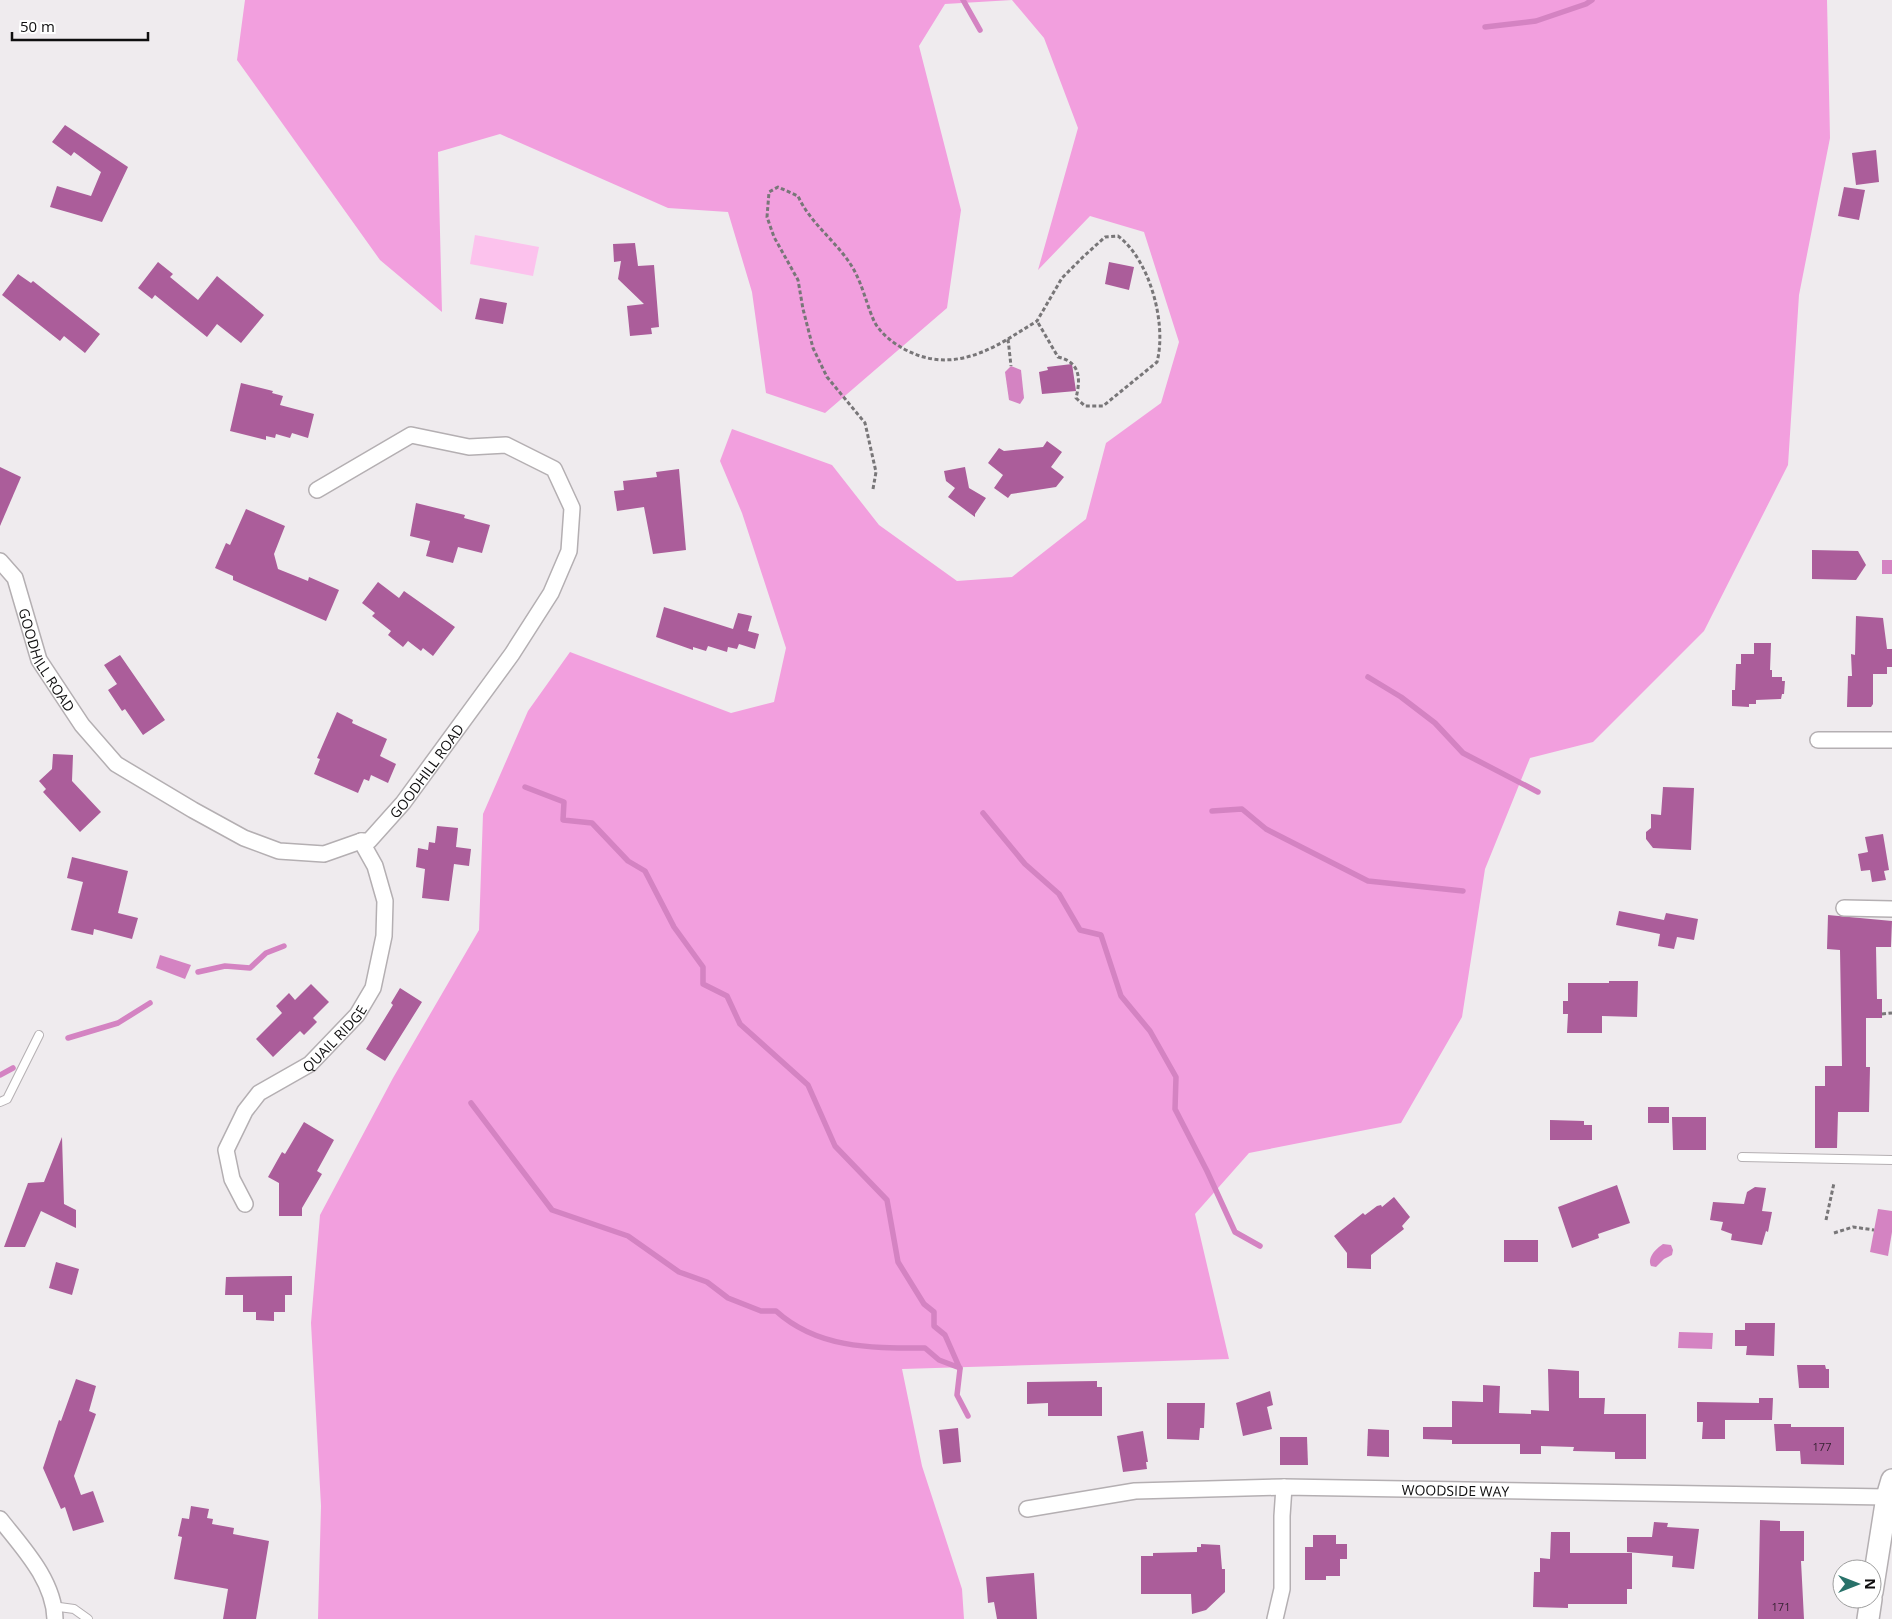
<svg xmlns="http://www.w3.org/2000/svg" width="1892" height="1619" font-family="'Open Sans',sans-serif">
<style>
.green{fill:#fcc2ed}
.forest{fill:#f29fde}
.water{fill:#d483c2}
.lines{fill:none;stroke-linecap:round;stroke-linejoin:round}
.stream{stroke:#d483c2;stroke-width:5.5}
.building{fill:#ab5d9a}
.lane-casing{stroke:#b4afb2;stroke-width:10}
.street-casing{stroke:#b4afb2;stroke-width:18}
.secondary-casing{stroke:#b4afb2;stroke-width:24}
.path{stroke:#787678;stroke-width:3;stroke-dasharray:4 2.5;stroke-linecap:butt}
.lane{stroke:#fff;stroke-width:8}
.street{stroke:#fff;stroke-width:15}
.secondary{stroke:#fff;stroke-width:21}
.labels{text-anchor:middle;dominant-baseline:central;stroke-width:4;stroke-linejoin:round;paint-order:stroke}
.number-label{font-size:11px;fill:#362232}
.street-label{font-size:14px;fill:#0f0e0f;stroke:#fff}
</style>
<rect width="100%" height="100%" fill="#efebee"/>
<polygon class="green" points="475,235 539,247 533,276 470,264"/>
<polygon class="forest" points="245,0 1827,0 1830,138 1799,295 1788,465 1704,631 1593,742 1530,758 1485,869 1462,1017 1401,1123 1249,1153 1195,1214 1229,1359 902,1369 922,1466 962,1589 964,1619 318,1619 321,1506 311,1323 320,1215 393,1078 479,930 483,814 528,711 570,652 731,713 774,702 786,648 742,513 720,461 732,429 832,465 879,525 957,581 1012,577 1086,519 1106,443 1161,403 1179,342 1144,232 1090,216 1038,270 1078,128 1044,38 1012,0 945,4 919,46 961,210 947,308 825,413 766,393 752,292 728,212 668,208 500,134 438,152 442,312 380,260 237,60"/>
<g class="water">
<polygon points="1011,366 1021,370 1024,398 1020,404 1009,400 1005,372"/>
<rect x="1882" y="560" width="10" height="14"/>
<polygon points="160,955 191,965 185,979 156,968"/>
<polygon points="1878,1209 1892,1211 1892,1232 1888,1256 1870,1252"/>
<path d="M1663 1244 1671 1245 1673 1250 1672 1255 1664 1259 1656 1267 1651 1266C1647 1257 1656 1249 1663 1244Z"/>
<polygon points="1679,1332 1713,1333 1712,1349 1678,1348"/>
</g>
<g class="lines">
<g class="stream">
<polyline points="963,0 980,30"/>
<polyline points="1485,27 1536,21 1586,4 1592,0"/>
<polyline points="1368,677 1401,697 1435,723 1463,753 1538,792"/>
<polyline points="525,787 564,802 563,820 592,823 628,861 645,871 674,927 703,967 703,984 727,996 740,1024 808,1085 835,1146 887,1200 898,1262 924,1304 934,1312 934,1326 945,1335 960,1369 957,1395 968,1416"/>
<polyline points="1212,811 1242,809 1266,829 1368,881 1463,891"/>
<polyline points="983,813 1025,864 1059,894 1080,930 1101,935 1121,996 1150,1031 1176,1077 1175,1109 1207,1171 1235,1232 1260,1246"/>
<polyline points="198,972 225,966 250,968 266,953 284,946"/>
<polyline points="68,1038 118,1023 150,1003"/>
<polyline points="0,1075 13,1068"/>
<path d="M471 1103 552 1210 628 1236 679 1272 707 1282 728 1298 761 1311H776C818 1349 872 1348 925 1348L939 1360 960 1368"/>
</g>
</g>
<g class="building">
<polygon points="65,125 128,167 102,222 50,207 57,186 91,196 101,172 74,152 71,156 52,142"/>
<polygon points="1876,150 1879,182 1856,185 1852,153"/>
<polygon points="1844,187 1865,190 1859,220 1838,216"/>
<polygon points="635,243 638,266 654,265 659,327 651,328 652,334 630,336 627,306 644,304 618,279 621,261 614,262 613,244"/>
<polygon points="158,262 173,274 170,277 198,300 217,276 264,315 241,343 217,324 207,337 155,295 152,299 138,288"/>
<polygon points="1109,262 1134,267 1129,290 1105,284"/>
<polygon points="18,274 31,283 33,281 100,334 85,353 64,336 60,341 2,295"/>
<polygon points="480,298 507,303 503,324 475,319"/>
<polygon points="1072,364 1076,391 1042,394 1039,372 1048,370 1047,367"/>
<polygon points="241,383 273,391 272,393 283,396 280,405 314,414 308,438 292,433 290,438 276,434 275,438 266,436 266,440 230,431"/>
<polygon points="1047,441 1062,452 1051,467 1064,477 1056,487 1011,494 1008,498 994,488 1003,475 988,463 999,448 1004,451 1043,447"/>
<polygon points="0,467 21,477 0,526"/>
<polygon points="965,467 969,488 986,498 975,514 975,517 948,497 955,488 946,481 944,471"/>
<polygon points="679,469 686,550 653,554 644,507 617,511 614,491 624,490 623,481 657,477 656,472"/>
<polygon points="416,503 465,515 464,518 490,525 482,553 458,547 453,563 426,556 430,541 410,536"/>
<polygon points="246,509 285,526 274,554 278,569 308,581 309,577 339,590 326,621 233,580 233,576 215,568 226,543 230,545"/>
<polygon points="1812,550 1858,551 1866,565 1856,580 1812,579"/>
<polygon points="378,582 399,598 404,591 455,627 433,656 423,648 421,651 408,641 403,647 388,635 391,631 372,616 375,613 362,603"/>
<polygon points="664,607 733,629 738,613 752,616 748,631 759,634 755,649 739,644 737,649 728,647 727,652 708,646 706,651 693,647 693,650 656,637"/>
<polygon points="1856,616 1883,618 1887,649 1892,649 1892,667 1887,667 1887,674 1873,674 1873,704 1871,707 1847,707 1848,676 1852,676 1851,654 1855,655"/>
<polygon points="1754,643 1771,643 1770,670 1772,670 1772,677 1782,677 1782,681 1785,681 1784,694 1782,694 1781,699 1756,700 1756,704 1749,704 1749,707 1732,706 1732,690 1735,690 1736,664 1741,664 1741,654 1754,654"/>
<polygon points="120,655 165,720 143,735 125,709 122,711 108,690 117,684 104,665"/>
<polygon points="337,712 353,720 352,723 387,739 380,756 396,764 388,783 371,775 369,781 364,779 358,793 314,774 320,759 317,758"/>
<polygon points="53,754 73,755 72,781 101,812 80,832 43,792 46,789 39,781 52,769"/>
<polygon points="1663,787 1694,788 1691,850 1653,848 1646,839 1646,832 1651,828 1651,814 1661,815"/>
<polygon points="437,826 458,828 456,847 471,849 469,866 454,864 449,901 422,898 425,869 416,867 418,848 428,850 429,842 435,843"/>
<polygon points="1883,834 1889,870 1884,871 1886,880 1872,882 1870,870 1861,871 1858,854 1868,852 1865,837"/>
<polygon points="72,857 128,871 118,913 138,918 132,939 94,929 93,935 71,930 83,882 67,878"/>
<polygon points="1619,911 1664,920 1666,913 1698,919 1694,940 1677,937 1674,949 1658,946 1660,934 1616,925"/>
<polygon points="1828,915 1892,921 1891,947 1876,947 1877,999 1882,999 1882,1018 1866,1018 1866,1067 1870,1067 1869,1112 1838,1112 1837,1148 1815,1148 1815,1086 1825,1086 1825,1066 1842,1066 1840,950 1827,949"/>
<polygon points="1609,981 1638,981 1637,1017 1602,1016 1602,1033 1567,1033 1568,1014 1563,1014 1563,1001 1568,1001 1568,983 1609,983"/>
<polygon points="311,984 329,1002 313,1018 317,1022 304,1035 300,1031 273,1057 256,1039 282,1013 276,1006 289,993 295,1000"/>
<polygon points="400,988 422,1002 385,1061 366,1049 393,1005 391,1003"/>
<rect x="1648" y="1107" width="21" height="16"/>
<polygon points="1672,1117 1706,1117 1706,1150 1673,1150"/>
<polygon points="1550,1120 1584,1121 1584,1125 1592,1125 1592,1140 1550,1140"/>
<polygon points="304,1122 334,1140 317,1171 322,1174 302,1208 302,1216 279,1216 279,1183 268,1177 282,1152 285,1154"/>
<polygon points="62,1137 64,1204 76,1210 76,1228 41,1211 25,1247 4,1247 28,1183 44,1182"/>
<polygon points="1617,1185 1630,1223 1598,1234 1599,1238 1572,1248 1558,1207"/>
<polygon points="1755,1187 1766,1188 1762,1211 1772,1212 1768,1232 1766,1231 1762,1245 1731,1240 1732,1234 1721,1230 1723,1222 1710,1220 1713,1202 1744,1204 1747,1192"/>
<polygon points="1394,1197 1410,1217 1402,1226 1404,1229 1371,1255 1371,1269 1347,1268 1347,1253 1334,1236 1363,1213 1365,1215 1377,1206 1381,1205 1382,1207"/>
<rect x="1504" y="1240" width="34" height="22"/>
<polygon points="56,1262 79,1269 72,1295 49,1288"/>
<polygon points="292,1276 292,1295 285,1295 285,1312 274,1312 274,1321 256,1320 256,1312 243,1312 243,1295 225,1295 226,1277"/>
<polygon points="1745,1323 1775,1323 1774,1356 1746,1355 1747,1346 1735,1346 1735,1330 1745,1330"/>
<polygon points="1797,1365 1825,1365 1826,1369 1829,1369 1829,1388 1799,1388"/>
<polygon points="1548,1369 1579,1371 1579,1398 1605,1398 1604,1414 1646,1414 1646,1459 1615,1459 1615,1452 1573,1451 1574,1447 1541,1446 1541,1454 1520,1454 1520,1444 1452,1444 1452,1440 1423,1439 1423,1427 1452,1427 1452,1401 1483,1402 1483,1385 1500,1386 1499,1413 1531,1414 1531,1410 1549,1411"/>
<polygon points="76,1379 96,1386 89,1411 96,1414 74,1476 81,1495 93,1491 104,1522 73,1531 65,1507 61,1509 43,1468 59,1420 61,1421"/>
<polygon points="1097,1381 1097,1387 1102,1387 1102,1416 1048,1416 1048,1403 1027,1404 1027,1382"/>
<polygon points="1270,1391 1273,1405 1267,1407 1272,1429 1243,1436 1236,1403"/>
<polygon points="1759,1398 1773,1398 1772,1420 1725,1420 1725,1439 1702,1439 1703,1422 1697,1422 1697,1402 1759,1403"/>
<polygon points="1167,1403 1205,1403 1204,1428 1200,1428 1199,1440 1167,1439"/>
<polygon points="1774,1424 1791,1424 1791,1427 1844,1427 1844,1465 1801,1464 1800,1451 1776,1451"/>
<polygon points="958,1428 961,1462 943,1464 939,1430"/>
<polygon points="1368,1429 1389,1430 1389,1457 1367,1456"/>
<polygon points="1143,1431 1148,1462 1146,1462 1147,1469 1123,1472 1117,1436"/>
<polygon points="1280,1437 1307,1437 1308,1465 1280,1465"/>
<polygon points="191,1506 209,1509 207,1518 213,1519 212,1524 234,1528 233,1534 269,1541 256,1619 223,1619 228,1589 174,1579 182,1537 178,1536 182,1518 189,1519"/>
<polygon points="1760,1520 1780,1521 1780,1531 1804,1531 1804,1561 1801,1561 1804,1619 1758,1619"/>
<polygon points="1654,1522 1668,1523 1667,1527 1699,1529 1694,1569 1672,1567 1673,1556 1627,1552 1627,1537 1652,1537"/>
<polygon points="1551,1532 1570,1532 1570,1553 1632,1553 1632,1589 1627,1589 1627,1604 1568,1604 1568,1608 1533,1607 1534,1572 1540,1572 1540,1558 1550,1559"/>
<polygon points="1313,1535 1336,1535 1336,1544 1347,1544 1347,1559 1340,1559 1340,1576 1326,1576 1326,1580 1305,1580 1305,1547 1313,1547"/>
<polygon points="1201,1544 1220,1545 1222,1569 1225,1569 1225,1592 1206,1610 1192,1614 1191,1594 1141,1594 1141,1556 1153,1556 1153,1553 1197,1552 1197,1547 1201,1547"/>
<polygon points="1034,1573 1037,1619 997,1619 994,1602 988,1603 986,1577"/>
</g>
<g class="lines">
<g class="lane-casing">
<g id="lane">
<polyline points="0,1102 7,1099 39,1035"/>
<polyline points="1742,1157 1892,1160"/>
<polyline points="52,1606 74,1609 88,1619"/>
</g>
</g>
<g class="street-casing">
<g id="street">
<path id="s1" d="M0 561 15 578 39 660 82 725 116 764 193 810 244 838 279 851 324 854 361 841H369L403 803 512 654 551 593 569 551 572 508 554 469 506 445 469 447 411 435 317 490"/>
<polyline points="1818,740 1892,740"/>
<polyline points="1844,908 1892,909"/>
<path id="s2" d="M245 1204 232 1179 226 1150 245 1111 259 1093 310 1064 357 1015 373 988 384 936 385 901 375 866 361 841"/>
<path id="s3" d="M1027 1509 1135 1491 1284 1487 1887 1497"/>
<path d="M0 1519C22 1547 54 1580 55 1619"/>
<polyline points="1275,1619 1282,1589 1282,1516 1284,1487"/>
</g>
</g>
<g class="secondary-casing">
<g id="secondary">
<polyline points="1872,1592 1887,1497 1892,1480"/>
<polyline points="1868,1619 1871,1599"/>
</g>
</g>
<g class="path">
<path d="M1008 339 1037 321 1062 278 1083 257 1105 237 1118 236C1150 260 1167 324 1157 362L1103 406H1085L1076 398C1081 378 1080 362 1058 357L1037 321"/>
<path d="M873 489 876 472 865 423 827 377 813 348 803 309 798 280 774 237 767 217 769 192 778 187 798 196C810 223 835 240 851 265 862 282 866 303 874 321 880 333 893 343 904 349 941 369 974 359 1008 339L1011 366"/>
<polyline points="1882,1014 1892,1013"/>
<polyline points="1826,1220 1834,1183"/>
<polyline points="1834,1233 1853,1227 1874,1230"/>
</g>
<use href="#lane" class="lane"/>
<use href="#street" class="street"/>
<use href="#secondary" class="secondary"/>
</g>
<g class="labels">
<g class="number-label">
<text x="1822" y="1446">177</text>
<text x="1781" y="1606">171</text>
</g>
<g class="street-label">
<text stroke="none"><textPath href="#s1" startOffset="111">GOODHILL ROAD</textPath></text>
<text stroke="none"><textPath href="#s1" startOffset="606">GOODHILL ROAD</textPath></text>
<text stroke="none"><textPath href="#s2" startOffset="218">QUAIL RIDGE</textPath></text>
<text stroke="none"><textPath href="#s3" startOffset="430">WOODSIDE WAY</textPath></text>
</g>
</g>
<g transform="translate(1857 1584) rotate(90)"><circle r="24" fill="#ffffff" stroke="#9f9f9f"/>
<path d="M0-4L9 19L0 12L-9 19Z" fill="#29726a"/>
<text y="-8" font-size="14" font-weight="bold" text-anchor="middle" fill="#0f0e0f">N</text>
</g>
<path d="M12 32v8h136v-8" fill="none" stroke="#0f0e0f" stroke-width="2.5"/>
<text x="20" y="32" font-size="15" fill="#0f0e0f" stroke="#ffffff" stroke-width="4" paint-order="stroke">50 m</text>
</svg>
